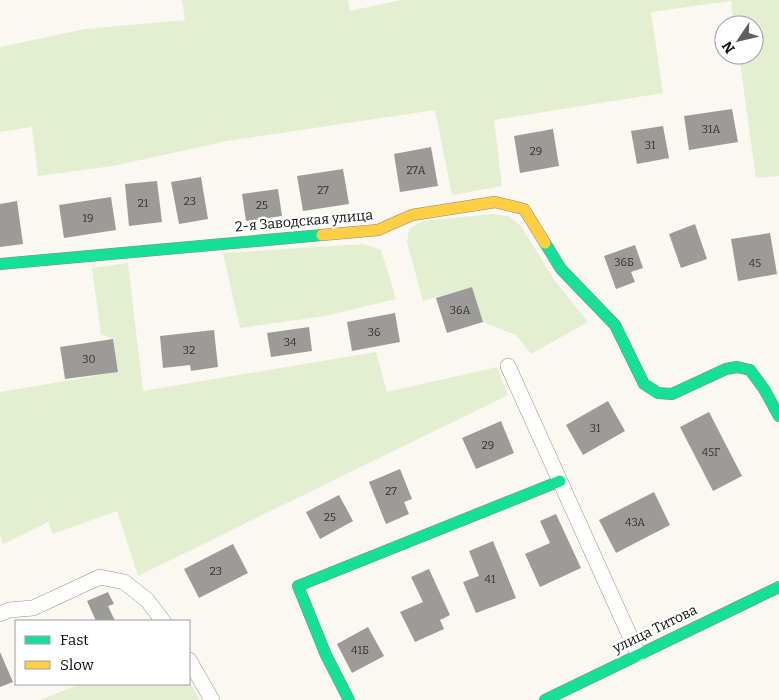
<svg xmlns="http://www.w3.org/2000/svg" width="779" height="700" font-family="Bitter,serif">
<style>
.green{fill:#e4efd2}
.building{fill:#9d9b97}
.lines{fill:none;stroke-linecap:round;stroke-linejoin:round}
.street-casing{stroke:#949390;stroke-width:16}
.fast-casing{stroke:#8a8986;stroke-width:12}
.slow-casing{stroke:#8a8986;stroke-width:12}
.street{stroke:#fefefd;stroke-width:15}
.fast{stroke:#16e098;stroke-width:11}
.slow{stroke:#ffcf43;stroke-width:11}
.labels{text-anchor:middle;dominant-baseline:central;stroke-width:5;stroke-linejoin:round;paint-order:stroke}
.number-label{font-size:11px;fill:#313030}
.street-label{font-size:14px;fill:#0d0d0d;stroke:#fff}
</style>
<rect width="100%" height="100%" fill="#faf8f1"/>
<g class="green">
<polygon points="182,0 348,0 350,11 401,0 779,0 779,176 756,178 739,55 754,55 754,25 734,25 731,1 651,12 663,93 494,120 502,186 452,195 435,110 227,141 113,166 38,176 32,127 0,132 0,47 85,29 185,20"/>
<polygon points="491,214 508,216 521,226 555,281 588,322 531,354 516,335 483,322 472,287 423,301 407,242 409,229 423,221"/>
<polygon points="364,244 381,250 396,299 326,316 240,328 223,253"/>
<polygon points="128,263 143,391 376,352 387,392 497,367 508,395 138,576 117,511 53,534 48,522 3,544 0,534 0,392 118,372 113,339 101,334 92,268"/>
<polygon points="189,681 200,700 40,700 80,684 189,684"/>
</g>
<g class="building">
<polygon points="732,109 738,142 689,150 684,116"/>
<polygon points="663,126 669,158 637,164 631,131"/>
<polygon points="553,129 559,166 520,173 514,136"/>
<polygon points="431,147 438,186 400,192 394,154"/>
<polygon points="343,169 349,204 303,211 297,176"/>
<polygon points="201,177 208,219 179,224 171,182"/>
<polygon points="157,181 162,222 129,226 125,184"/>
<polygon points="278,189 282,216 246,221 242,194"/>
<polygon points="111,197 116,230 64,238 59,205"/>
<polygon points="17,201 23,244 0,247 0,204"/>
<polygon points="695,224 707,259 681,268 669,234"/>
<polygon points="770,233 777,274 738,281 731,239"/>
<polygon points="635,245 643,268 631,272 635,282 616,289 604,256"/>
<polygon points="472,287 483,322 447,333 436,298"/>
<polygon points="395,313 400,342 352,351 347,322"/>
<polygon points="309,327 312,351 271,357 267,333"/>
<polygon points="214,330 218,367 191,371 190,365 163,368 160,336"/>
<polygon points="113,339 118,372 65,379 60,347"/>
<polygon points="608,401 625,431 583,455 566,425"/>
<polygon points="709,412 742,476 713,491 680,427"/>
<polygon points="501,421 514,453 476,469 462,438"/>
<polygon points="400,469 412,499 404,502 409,514 386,524 369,482"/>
<polygon points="654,492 670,525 616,553 599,520"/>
<polygon points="339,495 353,521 320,539 306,512"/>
<polygon points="556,514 581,568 540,587 525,554 550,543 540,521"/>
<polygon points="493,541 516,598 476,613 463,582 479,576 469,551"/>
<polygon points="233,544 248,573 199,598 184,569"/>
<polygon points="429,569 450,615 440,620 444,629 415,642 400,612 423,602 411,577"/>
<polygon points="108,592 114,604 108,606 115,621 96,621 87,601"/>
<polygon points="368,627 384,656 352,673 337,644"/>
<polygon points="0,652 13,682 0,687"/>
</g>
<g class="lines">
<g class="street-casing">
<g id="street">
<polyline points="508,366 638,654"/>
<polyline points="0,614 9,610 33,608 100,577 124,582 147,600 163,621"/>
<polyline points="189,660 212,700"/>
</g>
</g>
<g class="fast-casing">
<g id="fast">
<polyline points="545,243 561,269 615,325 644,384 658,393 672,394 726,369 737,367 750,370 764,389 779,416"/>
<polyline points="0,264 322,235"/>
<polyline points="349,700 326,655 298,586 560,481"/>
<polyline points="545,700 779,587"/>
</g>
</g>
<g class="slow-casing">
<polyline id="slow" points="322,235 378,230 412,215 495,202 524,209 545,243"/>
</g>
<use href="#street" class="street"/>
<use href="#fast" class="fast"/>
<use href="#slow" class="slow"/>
</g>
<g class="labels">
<g class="number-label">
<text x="711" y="129">31А</text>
<text x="650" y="145">31</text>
<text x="536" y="151">29</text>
<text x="416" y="170">27А</text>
<text x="323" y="190">27</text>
<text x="190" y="201">23</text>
<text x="143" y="203">21</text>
<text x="262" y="205">25</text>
<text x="88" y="218">19</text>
<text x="624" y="262">36Б</text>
<text x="755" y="263">45</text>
<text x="460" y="310">36А</text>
<text x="374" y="332">36</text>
<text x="290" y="342">34</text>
<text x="189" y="350">32</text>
<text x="89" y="359">30</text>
<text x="595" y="428">31</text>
<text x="488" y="445">29</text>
<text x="711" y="452">45Г</text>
<text x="391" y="491">27</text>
<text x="330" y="517">25</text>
<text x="635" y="522">43А</text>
<text x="216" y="571">23</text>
<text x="490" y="579">41</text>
<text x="360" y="650">41Б</text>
</g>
<g class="street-label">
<text transform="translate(304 221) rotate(-5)">2-я Заводская улица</text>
<text transform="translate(655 629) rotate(-26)">улица Титова</text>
</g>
</g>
<rect x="15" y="620" width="175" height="65" fill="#ffffff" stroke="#9e9e9e"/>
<rect x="25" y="636" width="25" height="8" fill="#16e098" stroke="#9e9e9e"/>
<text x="60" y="645" font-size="15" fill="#0d0d0d">Fast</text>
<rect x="25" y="661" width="25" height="8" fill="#ffcf43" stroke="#9e9e9e"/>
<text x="60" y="670" font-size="15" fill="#0d0d0d">Slow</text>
<g transform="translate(739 40) rotate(235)"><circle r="24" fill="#ffffff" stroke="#9e9e9e"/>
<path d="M0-4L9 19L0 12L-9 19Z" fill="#605f5d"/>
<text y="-8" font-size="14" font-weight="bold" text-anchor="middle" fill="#0d0d0d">N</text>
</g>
</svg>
